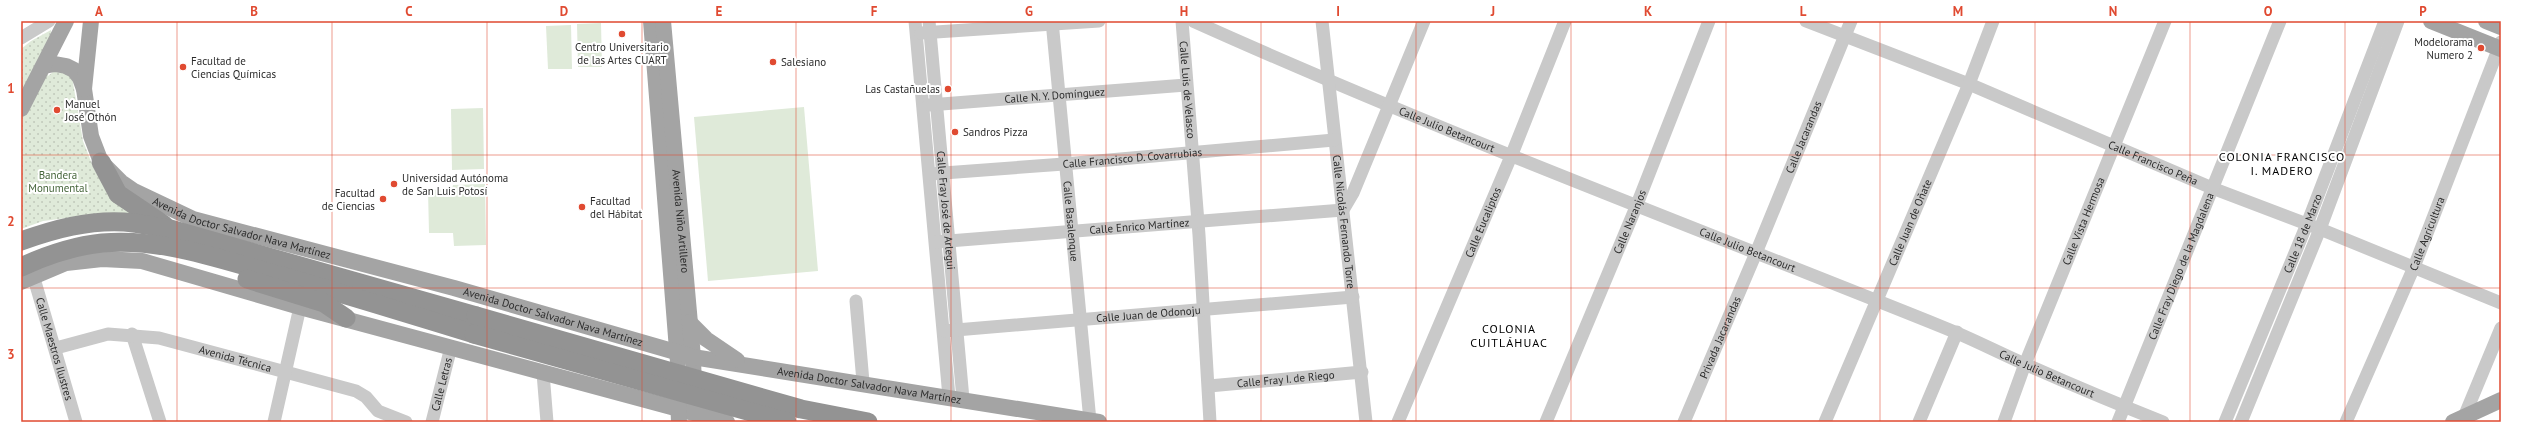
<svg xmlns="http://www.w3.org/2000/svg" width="2522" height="443" font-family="'PT Sans',sans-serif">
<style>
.grass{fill:url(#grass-dots)}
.pitch{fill:#dfead9}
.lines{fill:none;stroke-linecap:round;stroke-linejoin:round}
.minor{stroke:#c9c9c9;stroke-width:13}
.major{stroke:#a4a4a4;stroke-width:16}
.highway{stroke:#939393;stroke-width:19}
.highway-bridge{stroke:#939393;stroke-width:19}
.grid{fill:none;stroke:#e04a31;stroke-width:1;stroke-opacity:0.55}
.poi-dot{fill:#e04a31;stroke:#fff;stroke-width:1.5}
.labels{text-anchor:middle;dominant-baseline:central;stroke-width:4;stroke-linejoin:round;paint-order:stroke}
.poi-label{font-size:11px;fill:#2c2c2c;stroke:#fff;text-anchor:start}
.street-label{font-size:11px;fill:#2c2c2c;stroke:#fff}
.park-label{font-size:11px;fill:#46663b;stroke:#fff}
.neighbourhood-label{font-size:12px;letter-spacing:1px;fill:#000;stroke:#fff}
.neatline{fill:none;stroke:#e04a31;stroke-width:1.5}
.grid-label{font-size:13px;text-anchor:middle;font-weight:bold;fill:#e04a31}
</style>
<defs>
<pattern id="grass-dots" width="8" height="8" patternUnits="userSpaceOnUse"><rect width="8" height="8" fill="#dfead9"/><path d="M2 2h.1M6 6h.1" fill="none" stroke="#c0c9ba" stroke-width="1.8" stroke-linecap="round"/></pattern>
</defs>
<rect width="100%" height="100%" fill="#fff"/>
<polygon class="grass" points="51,30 48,76 53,72 66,71 72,77 83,141 94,169 111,197 154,222 99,214 43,221 21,229 21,49 31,41"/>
<g class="pitch">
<polygon points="601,23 602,67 578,67 577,24"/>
<polygon points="571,25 572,69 548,69 546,26"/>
<polygon points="804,107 818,271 708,281 694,117"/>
<polygon points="483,108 484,169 452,170 451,109"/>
<polygon points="485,184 486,245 454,246 453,233 429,233 428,190 452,189 453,185"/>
</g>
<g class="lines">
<g class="minor">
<polyline points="915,21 949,397"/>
<path id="s1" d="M929 21 963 399"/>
<path id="s2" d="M1052 21 1090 421"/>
<path id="s3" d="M1182 21 1199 235 1210 422"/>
<path id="s4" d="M1193 21C1440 132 1694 227 1945 328 1973 339 1999 353 2027 365 2072 385 2117 404 2163 422"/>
<path id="s5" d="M1322 21 1366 422"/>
<path id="s6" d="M1806 21 1969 84 2212 188 2320 229 2501 303"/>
<polyline points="921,33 1099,21"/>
<polyline points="21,38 49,21"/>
<path id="s7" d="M929 105 1186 85"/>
<path id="s8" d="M930 174 1064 164 1334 140"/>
<path id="s9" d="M936 242 1343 210 1353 193 1424 21"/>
<path id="s10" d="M33 275 76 422"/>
<polyline points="856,301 863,382"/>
<path id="s11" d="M944 331 1353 297"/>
<polyline points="132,334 160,422"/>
<path id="s12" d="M56 348 108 334 159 338 356 391 366 397 378 411 406 422"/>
<polyline points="543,373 547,422"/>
<path id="s13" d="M1209 386 1362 372"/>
<polyline points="2464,417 2501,328"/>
<polyline points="274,422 300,307"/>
<path id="s14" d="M432 422 451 347"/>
<path id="s15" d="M1398 422 1512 154 1565 21"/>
<path id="s16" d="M1546 422 1636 207 1709 21"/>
<path id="s17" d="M1684 422 1756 253 1851 21"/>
<path id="s18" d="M1825 422 1969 84 1993 21"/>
<polyline points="1919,422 1957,332"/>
<path id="s19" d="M2004 422 2025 364 2165 21"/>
<path id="s20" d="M2118 422 2280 21"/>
<path id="s21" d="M2225 422 2307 224 2385 21"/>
<polyline points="2241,422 2320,229 2398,21"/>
<path id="s22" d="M2346 422 2414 267 2501 42"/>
</g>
<g class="major">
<polyline points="651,21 678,362"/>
<path id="s23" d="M663 21 693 357 694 390"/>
<polyline points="2431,21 2501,49"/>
<polyline points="2486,21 2501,27"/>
<path id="s24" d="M44 66 55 64 66 66 74 70 80 78 84 89 91 136 101 162 121 182 134 191 193 219 454 288 693 357 1099 422"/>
<polyline points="84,89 91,21"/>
<polyline points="21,109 66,21"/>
<polyline points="21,282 66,263 102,259 142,261 300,307 727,422"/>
<polyline points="689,322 706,339 737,360"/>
<polyline points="678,398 679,422"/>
<polyline points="2453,422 2501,400"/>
</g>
<g class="highway">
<polyline points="101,162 118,194 164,225"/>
<path d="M21 241C55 229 88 220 124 222 139 223 155 227 170 229L476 316"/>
<path d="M21 267C47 255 73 246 102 243 154 238 207 255 256 269 329 289 402 312 474 334"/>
<polyline points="247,279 324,303 346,318"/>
</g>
<g class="highway-bridge">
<polyline points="476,316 801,409 868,422"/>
<polyline points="474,334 787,422"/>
</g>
</g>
<path class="grid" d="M177 21V422M332 21V422M487 21V422M642 21V422M796 21V422M951 21V422M1106 21V422M1261 21V422M1416 21V422M1571 21V422M1726 21V422M1880 21V422M2035 21V422M2190 21V422M2345 21V422M21 155H2501M21 288H2501"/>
<g class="poi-dot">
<circle cx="622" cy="34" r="4"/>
<circle cx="2481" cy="48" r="4"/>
<circle cx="773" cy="62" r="4"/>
<circle cx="183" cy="67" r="4"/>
<circle cx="948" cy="89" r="4"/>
<circle cx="57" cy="110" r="4"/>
<circle cx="955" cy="132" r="4"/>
<circle cx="394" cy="184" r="4"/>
<circle cx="383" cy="199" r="4"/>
<circle cx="582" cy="207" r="4"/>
</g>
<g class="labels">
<g class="poi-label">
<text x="2473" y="42" text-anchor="end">Modelorama<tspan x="2473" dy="13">Numero 2</tspan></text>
<text x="622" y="47" text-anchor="middle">Centro Universitario<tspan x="622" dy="13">de las Artes CUART</tspan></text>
<text x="191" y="61">Facultad de<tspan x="191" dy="13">Ciencias Químicas</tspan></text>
<text x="781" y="62">Salesiano</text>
<text x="940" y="89" text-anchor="end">Las Castañuelas</text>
<text x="65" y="104">Manuel<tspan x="65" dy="13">José Othón</tspan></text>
<text x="963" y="132">Sandros Pizza</text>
<text x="402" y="178">Universidad Autónoma<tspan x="402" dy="13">de San Luis Potosí</tspan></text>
<text x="375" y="193" text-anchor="end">Facultad<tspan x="375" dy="13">de Ciencias</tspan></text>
<text x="590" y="201">Facultad<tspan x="590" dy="13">del Hábitat</tspan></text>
</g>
<g class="street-label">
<text stroke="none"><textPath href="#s3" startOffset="69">Calle Luis de Velasco</textPath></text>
<text stroke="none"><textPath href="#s7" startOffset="126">Calle N. Y. Domínguez</textPath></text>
<text stroke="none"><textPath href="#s4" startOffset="276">Calle Julio Betancourt</textPath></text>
<text stroke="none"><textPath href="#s17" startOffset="309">Calle Jacarandas</textPath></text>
<text stroke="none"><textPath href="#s8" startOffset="203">Calle Francisco D. Covarrubias</textPath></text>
<text stroke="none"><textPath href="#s6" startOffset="375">Calle Francisco Peña</textPath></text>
<text stroke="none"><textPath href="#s1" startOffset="190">Calle Fray José de Arlegui</textPath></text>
<text stroke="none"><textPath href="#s23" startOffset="201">Avenida Niño Artillero</textPath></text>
<text stroke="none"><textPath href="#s2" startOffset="201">Calle Basalenque</textPath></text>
<text stroke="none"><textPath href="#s19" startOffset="216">Calle Vista Hermosa</textPath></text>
<text stroke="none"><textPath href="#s5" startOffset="202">Calle Nicolás Fernando Torre</textPath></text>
<text stroke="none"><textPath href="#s15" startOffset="217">Calle Eucaliptos</textPath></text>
<text stroke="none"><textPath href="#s16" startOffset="217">Calle Naranjos</textPath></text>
<text stroke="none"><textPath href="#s18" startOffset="217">Calle Juan de Oñate</textPath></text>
<text stroke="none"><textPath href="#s9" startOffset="204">Calle Enrico Martínez</textPath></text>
<text stroke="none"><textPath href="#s24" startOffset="287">Avenida Doctor Salvador Nava Martínez</textPath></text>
<text stroke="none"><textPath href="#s22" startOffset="205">Calle Agricultura</textPath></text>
<text stroke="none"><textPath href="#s21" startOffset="204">Calle 18 de Marzo</textPath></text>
<text stroke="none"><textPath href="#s4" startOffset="600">Calle Julio Betancourt</textPath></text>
<text stroke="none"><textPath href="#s20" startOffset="168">Calle Fray Diego de la Magdalena</textPath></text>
<text stroke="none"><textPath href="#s11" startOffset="205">Calle Juan de Odonoju</textPath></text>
<text stroke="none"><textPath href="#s24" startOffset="611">Avenida Doctor Salvador Nava Martínez</textPath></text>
<text stroke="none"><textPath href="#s17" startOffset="92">Privada Jacarandas</textPath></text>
<text stroke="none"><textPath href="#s10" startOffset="77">Calle Maestros Ilustres</textPath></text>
<text stroke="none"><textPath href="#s12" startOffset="184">Avenida Técnica</textPath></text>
<text stroke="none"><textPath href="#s4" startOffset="924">Calle Julio Betancourt</textPath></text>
<text stroke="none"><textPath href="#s13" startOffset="77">Calle Fray I. de Riego</textPath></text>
<text stroke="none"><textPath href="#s14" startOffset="39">Calle Letras</textPath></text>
<text stroke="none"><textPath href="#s24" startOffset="935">Avenida Doctor Salvador Nava Martínez</textPath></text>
</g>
<g class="park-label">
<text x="58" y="175">Bandera<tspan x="58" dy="13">Monumental</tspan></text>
</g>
<g class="neighbourhood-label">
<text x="2282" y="156">COLONIA FRANCISCO<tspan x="2282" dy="14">I. MADERO</tspan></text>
<text x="1509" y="328">COLONIA<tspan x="1509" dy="14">CUITLÁHUAC</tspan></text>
</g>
</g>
<rect width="2522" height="443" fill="none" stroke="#ffffff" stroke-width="44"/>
<rect x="22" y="22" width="2478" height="399" class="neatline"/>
<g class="grid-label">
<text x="99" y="16">A</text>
<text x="254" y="16">B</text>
<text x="409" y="16">C</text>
<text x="564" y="16">D</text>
<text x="719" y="16">E</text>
<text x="874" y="16">F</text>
<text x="1029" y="16">G</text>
<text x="1184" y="16">H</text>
<text x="1338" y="16">I</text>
<text x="1493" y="16">J</text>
<text x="1648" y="16">K</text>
<text x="1803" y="16">L</text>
<text x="1958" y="16">M</text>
<text x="2113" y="16">N</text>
<text x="2268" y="16">O</text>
<text x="2423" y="16">P</text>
<text x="11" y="93">1</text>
<text x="11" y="226">2</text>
<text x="11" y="359">3</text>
</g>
</svg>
